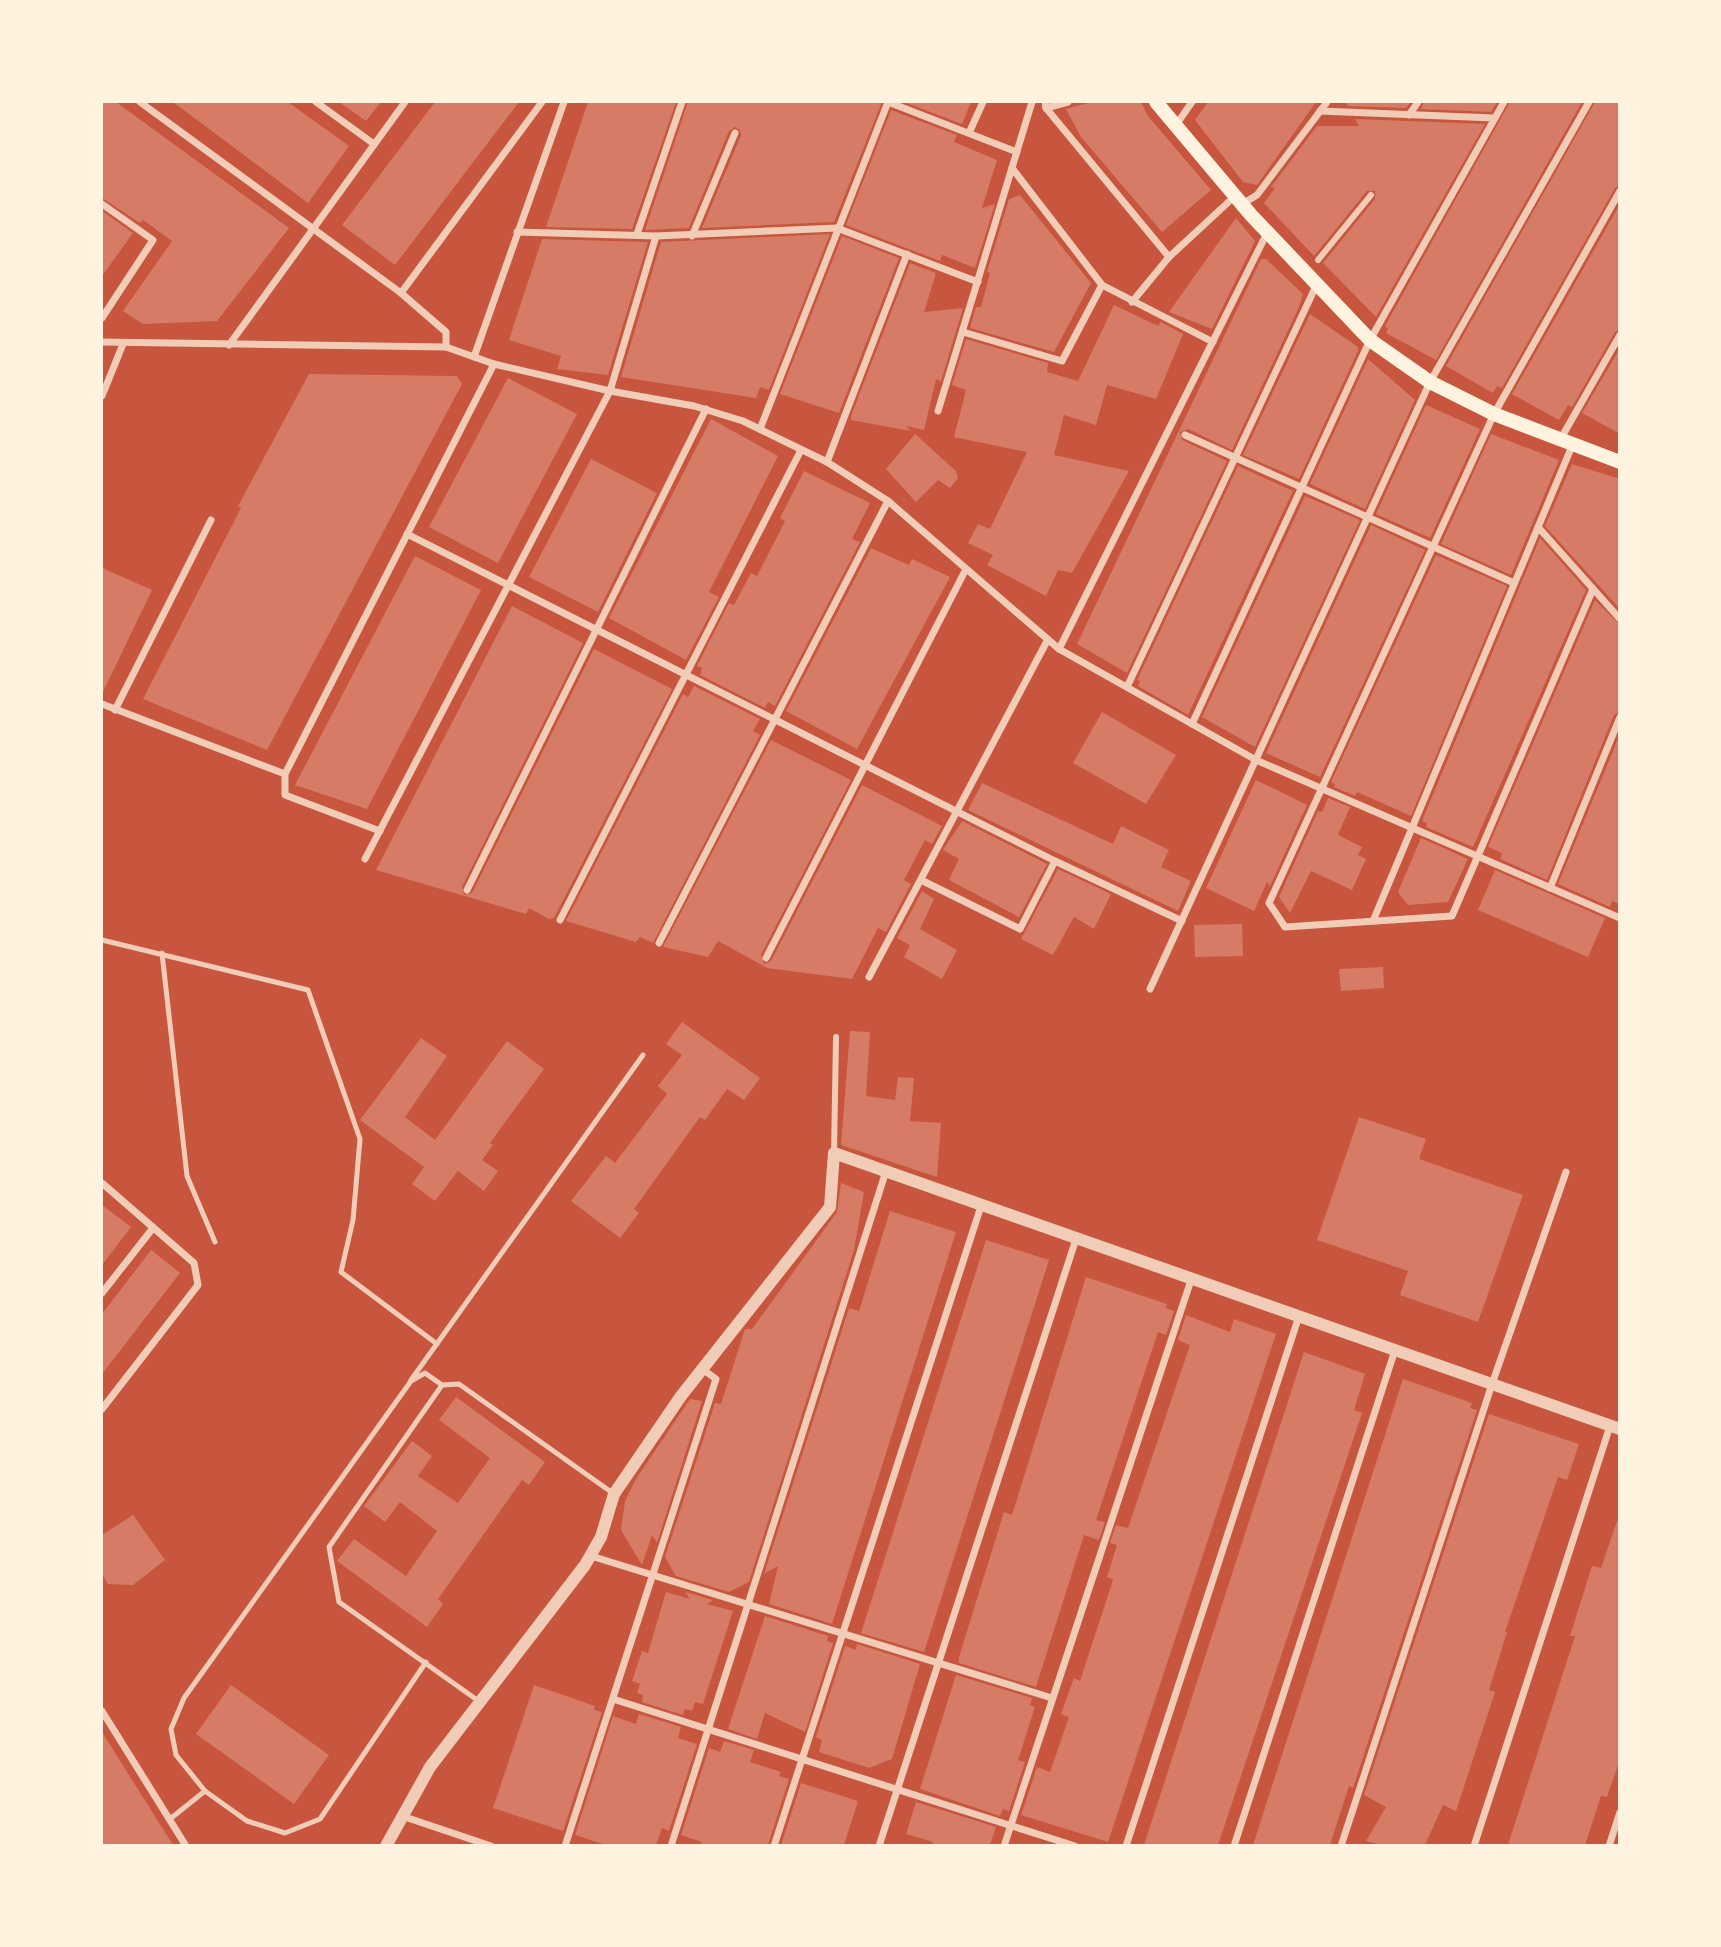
<svg xmlns="http://www.w3.org/2000/svg" width="1721" height="1947" font-family="'Playfair Display',serif">
<style>
.building{fill:#d67c66}
.lines{fill:none;stroke-linecap:round;stroke-linejoin:round}
.service{stroke:#f1ccb7;stroke-width:5}
.pedestrian{stroke:#f1ccb7;stroke-width:6}
.minor{stroke:#f1ccb7;stroke-width:7}
.tertiary{stroke:#f1ccb7;stroke-width:12}
.secondary{stroke:#fff3e0;stroke-width:14}
</style>
<rect width="100%" height="100%" fill="#c8553d"/>
<g class="building">
<polygon points="102,102 116,102 289,228 217,321 143,324 123,311 172,241 143,220 140,223 102,198"/>
<polygon points="173,102 288,102 349,146 308,203"/>
<polygon points="339,102 381,102 366,121"/>
<polygon points="435,102 519,102 395,265 342,225"/>
<polygon points="588,102 676,102 632,229 546,227"/>
<polygon points="688,102 882,102 834,222 702,228 741,135 740,130 735,127 729,131 689,228 645,230"/>
<polygon points="904,102 971,102 962,124"/>
<polygon points="1092,102 1141,102 1148,116 1211,190 1162,232 1081,137 1066,109"/>
<polygon points="1208,102 1316,102 1257,185 1243,182 1195,120"/>
<polygon points="1346,102 1411,102 1406,108 1348,106"/>
<polygon points="1424,102 1497,102 1491,112 1421,109"/>
<polygon points="1510,102 1582,102 1436,360 1386,333 1388,329 1385,326"/>
<polygon points="1595,102 1620,102 1620,185 1615,188 1502,388 1497,386 1493,393 1446,366"/>
<polygon points="891,110 957,135 954,142 997,160 982,208 995,204 975,268 942,255 940,261 846,225"/>
<polygon points="1355,119 1485,124 1376,317 1323,263 1375,199 1375,191 1367,191 1314,256 1264,203 1275,188 1271,187 1317,126 1359,126"/>
<polygon points="1020,195 1091,283 1054,352 970,328 976,307 981,307 990,273 987,272 1009,199"/>
<polygon points="1620,204 1620,329 1615,332 1572,407 1568,405 1559,420 1512,394"/>
<polygon points="102,211 133,233 102,276"/>
<polygon points="1236,218 1255,241 1212,329 1169,312"/>
<polygon points="830,234 769,390 760,387 756,398 621,377 661,242"/>
<polygon points="842,236 899,258 839,413 780,394"/>
<polygon points="542,239 648,242 608,375 557,369 561,356 509,340"/>
<polygon points="1261,259 1266,259 1303,294 1299,307 1232,450 1188,429 1180,432 1182,440 1227,461 1127,673 1077,644"/>
<polygon points="910,263 936,273 924,312 963,308 941,381 936,379 924,430 906,426 911,431 851,420 851,416"/>
<polygon points="1114,305 1158,326 1161,322 1183,334 1156,399 1107,385 1096,425 1064,415 1054,455 1129,471 1072,573 1058,570 1046,596 987,565 993,555 968,543 978,524 990,529 1027,452 954,437 966,390 952,385 966,339 1048,363 1047,372 1078,381"/>
<polygon points="1310,314 1358,347 1358,351 1299,479 1243,455"/>
<polygon points="1620,348 1620,434 1582,413"/>
<polygon points="1368,359 1415,400 1365,509 1310,484"/>
<polygon points="309,374 457,376 462,384 267,750 143,699 241,508 238,506"/>
<polygon points="508,378 577,414 498,563 429,527"/>
<polygon points="1426,405 1480,429 1430,538 1376,514"/>
<polygon points="711,419 778,456 709,592 719,597 686,660 609,618"/>
<polygon points="915,434 956,471 958,478 950,488 938,480 916,502 886,469"/>
<polygon points="1491,434 1559,460 1511,575 1441,544"/>
<polygon points="591,459 657,493 598,612 529,577"/>
<polygon points="1572,464 1620,479 1620,609 1545,526"/>
<polygon points="1238,466 1293,491 1188,715 1138,686 1140,681 1137,680"/>
<polygon points="804,471 870,503 852,539 860,542 775,706 768,702 765,708 700,675 702,668 697,666 729,603 734,605 751,573 757,576 785,521 780,518"/>
<polygon points="1305,496 1360,520 1255,747 1202,717"/>
<polygon points="1371,525 1425,550 1320,777 1266,753"/>
<polygon points="1540,538 1586,590 1473,847 1426,827 1427,823 1422,821"/>
<polygon points="871,548 909,565 912,559 950,577 857,749 786,711"/>
<polygon points="1436,555 1507,586 1411,816 1357,792 1355,796 1334,787 1335,784 1331,782"/>
<polygon points="415,556 481,590 367,809 295,785"/>
<polygon points="102,568 152,590 102,694"/>
<polygon points="1595,600 1620,625 1620,711 1614,715 1547,880 1500,859 1502,853 1488,847"/>
<polygon points="512,606 583,643 462,887 464,895 472,893 594,649 672,689 554,918 549,919 529,908 526,914 376,870"/>
<polygon points="694,686 760,719 753,731 760,735 653,943 640,937 636,942 566,921 683,694 688,697"/>
<polygon points="1102,712 1176,755 1146,804 1073,763"/>
<polygon points="1620,734 1620,904 1612,901 1610,907 1558,884"/>
<polygon points="771,740 851,780 761,955 764,964 771,961 862,785 942,826 932,844 925,840 904,880 911,884 886,932 878,928 852,979 767,968 718,941 708,957 663,947"/>
<polygon points="1256,780 1307,805 1270,886 1267,882 1254,911 1206,888"/>
<polygon points="982,783 1113,844 1121,826 1169,850 1161,867 1191,881 1178,911 968,810"/>
<polygon points="1328,798 1350,807 1338,835 1362,847 1358,855 1366,859 1352,890 1311,871 1290,913 1279,897 1318,811 1322,812"/>
<polygon points="962,821 1047,864 1019,917 949,880 959,859 943,850"/>
<polygon points="1421,838 1468,859 1448,902 1408,905 1398,892"/>
<polygon points="1058,869 1111,894 1094,929 1074,917 1053,955 1021,939"/>
<polygon points="1495,870 1605,918 1588,957 1478,910"/>
<polygon points="922,891 934,899 920,929 957,950 942,979 904,957 910,945 897,938"/>
<polygon points="1242,924 1243,956 1195,957 1194,925"/>
<polygon points="1383,967 1384,988 1341,991 1339,969"/>
<polygon points="682,1022 760,1078 744,1100 727,1089 705,1120 700,1117 634,1209 639,1213 620,1238 571,1201 606,1156 615,1163 667,1094 658,1086 682,1055 666,1044"/>
<polygon points="850,1031 870,1032 866,1096 895,1100 898,1077 914,1078 910,1121 941,1123 937,1177 841,1145"/>
<polygon points="421,1038 447,1056 405,1117 435,1140 507,1041 544,1069 490,1143 493,1145 482,1160 498,1171 484,1191 458,1171 435,1201 412,1184 424,1167 360,1120"/>
<polygon points="1359,1117 1426,1139 1419,1159 1523,1195 1478,1322 1400,1295 1408,1271 1317,1240"/>
<polygon points="841,1183 864,1192 854,1250 749,1582 729,1592 676,1576 665,1557 715,1403 721,1404 745,1329 752,1329 837,1212"/>
<polygon points="102,1205 131,1227 102,1265"/>
<polygon points="890,1211 956,1232 832,1624 769,1604 778,1566 764,1574 849,1308 859,1311"/>
<polygon points="986,1240 1049,1260 924,1652 861,1633"/>
<polygon points="151,1250 180,1273 102,1374 102,1314"/>
<polygon points="1086,1277 1167,1304 1166,1308 1174,1311 1166,1335 1158,1332 1096,1520 1105,1522 1099,1540 1084,1535 1036,1687 959,1663 959,1657 1004,1512 1012,1515"/>
<polygon points="1186,1315 1230,1332 1234,1319 1276,1334 1108,1842 1021,1815 1037,1767 1050,1772 1069,1717 1061,1714 1074,1678 1080,1681 1113,1580 1107,1577 1117,1545 1110,1543 1116,1525 1128,1528 1190,1345 1178,1340"/>
<polygon points="1304,1352 1365,1374 1354,1410 1362,1413 1218,1845 1144,1845"/>
<polygon points="1403,1379 1472,1403 1470,1408 1477,1410 1353,1788 1349,1786 1330,1845 1253,1845"/>
<polygon points="456,1397 545,1462 529,1485 522,1480 438,1599 443,1604 427,1627 337,1561 354,1539 406,1576 437,1531 400,1502 385,1522 364,1506 412,1441 432,1456 418,1476 458,1503 490,1458 439,1420"/>
<polygon points="690,1399 702,1401 657,1543 652,1535 642,1565 621,1530 625,1501 636,1479"/>
<polygon points="1489,1414 1579,1444 1567,1480 1558,1477 1505,1632 1507,1632 1489,1690 1495,1692 1456,1811 1443,1805 1425,1845 1381,1845 1366,1841 1386,1807 1364,1795"/>
<polygon points="133,1515 165,1560 133,1585 108,1584 102,1574 102,1535"/>
<polygon points="1617,1521 1620,1521 1620,1759 1607,1797 1601,1796 1585,1845 1508,1845 1575,1636 1570,1636 1592,1566 1601,1568"/>
<polygon points="666,1592 690,1599 685,1592 713,1600 707,1604 733,1611 703,1704 695,1702 692,1711 685,1709 683,1715 642,1702 643,1695 637,1693 640,1684 632,1681 642,1651 648,1653"/>
<polygon points="765,1616 828,1636 827,1641 833,1643 805,1732 765,1713 757,1739 728,1729"/>
<polygon points="857,1644 920,1664 892,1759 869,1768 819,1752 822,1740 816,1737 845,1646 856,1650"/>
<polygon points="956,1675 1032,1698 1030,1705 1035,1707 1018,1760 1025,1762 1009,1811 1003,1809 1000,1816 920,1789"/>
<polygon points="231,1685 329,1755 294,1804 196,1734"/>
<polygon points="534,1685 595,1706 594,1710 602,1712 563,1831 493,1808"/>
<polygon points="639,1714 681,1727 678,1738 697,1744 669,1831 662,1828 656,1845 606,1845 575,1835 613,1716 636,1724"/>
<polygon points="102,1732 173,1845 102,1845"/>
<polygon points="724,1741 754,1750 750,1762 781,1772 779,1776 789,1779 768,1845 700,1845 702,1842 681,1835 709,1748 720,1752"/>
<polygon points="801,1783 858,1801 844,1845 781,1845"/>
<polygon points="916,1802 996,1827 990,1845 932,1845 933,1842 906,1834"/>
</g>
<g class="lines">
<g class="service">
<polyline points="102,940 308,990 360,1139 353,1220 341,1272 437,1344"/>
<polyline points="162,953 187,1176 215,1242"/>
<polyline points="411,1380 643,1055"/>
<polyline points="480,1702 339,1602 329,1547 442,1385 459,1384 614,1494"/>
<polyline points="205,1791 247,1821 285,1833 320,1819 426,1662"/>
<polyline points="170,1819 205,1791 176,1755 171,1729 184,1698 411,1381 425,1373 442,1385"/>
</g>
<g class="pedestrian">
<polyline points="1318,260 1371,195"/>
<polyline points="834,1153 836,1037"/>
</g>
<g class="minor">
<polyline points="140,102 401,293 446,332 446,347"/>
<polyline points="316,102 374,144"/>
<polyline points="888,102 1017,152"/>
<polyline points="1045,102 1046,108 1169,257"/>
<polyline points="1046,108 1068,102"/>
<polyline points="1320,111 1494,118"/>
<polyline points="1409,115 1418,102"/>
<polyline points="1176,125 1192,102"/>
<polyline points="969,133 983,102"/>
<polyline points="1012,168 1102,285 1213,342"/>
<polyline points="102,204 153,240 102,318"/>
<polyline points="1242,204 1257,195 1327,102"/>
<polyline points="517,232 656,236 837,228 978,282"/>
<polyline points="637,234 682,102"/>
<polyline points="692,236 735,133"/>
<polyline points="401,293 542,102"/>
<polyline points="1132,302 1169,257 1235,196"/>
<polyline points="963,332 1062,361 1102,285"/>
<polyline points="102,342 446,347 494,364 610,391 694,406 743,421 827,462 888,501 1059,649 1256,760 1620,918"/>
<polyline points="229,345 405,102"/>
<polyline points="474,357 564,102"/>
<polyline points="102,396 123,344"/>
<polyline points="938,411 1032,102"/>
<polyline points="760,429 888,102"/>
<polyline points="1185,435 1514,583"/>
<polyline points="1560,440 1620,335"/>
<polyline points="827,462 907,254"/>
<polyline points="1538,527 1620,619"/>
<polyline points="407,534 1055,861 1182,921"/>
<polyline points="1593,589 1452,916 1285,927 1269,903 1494,414 1620,191"/>
<polyline points="1059,649 1267,233"/>
<polyline points="1127,687 1316,286"/>
<polyline points="102,704 285,774 494,364"/>
<polyline points="115,710 211,520"/>
<polyline points="1192,724 1370,340 1504,102"/>
<polyline points="285,774 285,795 380,831"/>
<polyline points="365,859 610,391 656,236"/>
<polyline points="921,880 1020,929 1055,861"/>
<polyline points="1550,888 1620,717"/>
<polyline points="467,890 706,409"/>
<polyline points="560,920 801,450"/>
<polyline points="1373,921 1572,446"/>
<polyline points="659,943 888,501"/>
<polyline points="766,958 966,569"/>
<polyline points="869,977 1047,641"/>
<polyline points="1150,989 1430,382 1589,102"/>
<polyline points="102,1183 194,1263 198,1285 102,1409"/>
<polyline points="102,1293 153,1228"/>
<polyline points="591,1556 1052,1698"/>
<polyline points="613,1699 1075,1846"/>
<polyline points="102,1711 186,1846"/>
<polyline points="402,1816 491,1846"/>
<polyline points="565,1846 716,1379 701,1368"/>
<polyline points="671,1846 886,1171"/>
<polyline points="774,1846 981,1206"/>
<polyline points="879,1846 1076,1239"/>
<polyline points="1004,1846 1191,1280"/>
<polyline points="1126,1846 1299,1316"/>
<polyline points="1234,1846 1395,1350"/>
<polyline points="1341,1846 1492,1384 1566,1172"/>
<polyline points="1474,1846 1610,1426"/>
<polyline points="1609,1846 1620,1812"/>
</g>
<polyline class="tertiary" points="386,1846 430,1767 585,1565 601,1537 614,1494 681,1396 830,1207 834,1153 1620,1429"/>
<polyline class="secondary" points="1156,102 1251,215 1370,340 1430,382 1494,414 1620,462"/>
</g>
<rect width="1721" height="1947" fill="none" stroke="#fff3e0" stroke-width="206"/>
</svg>
